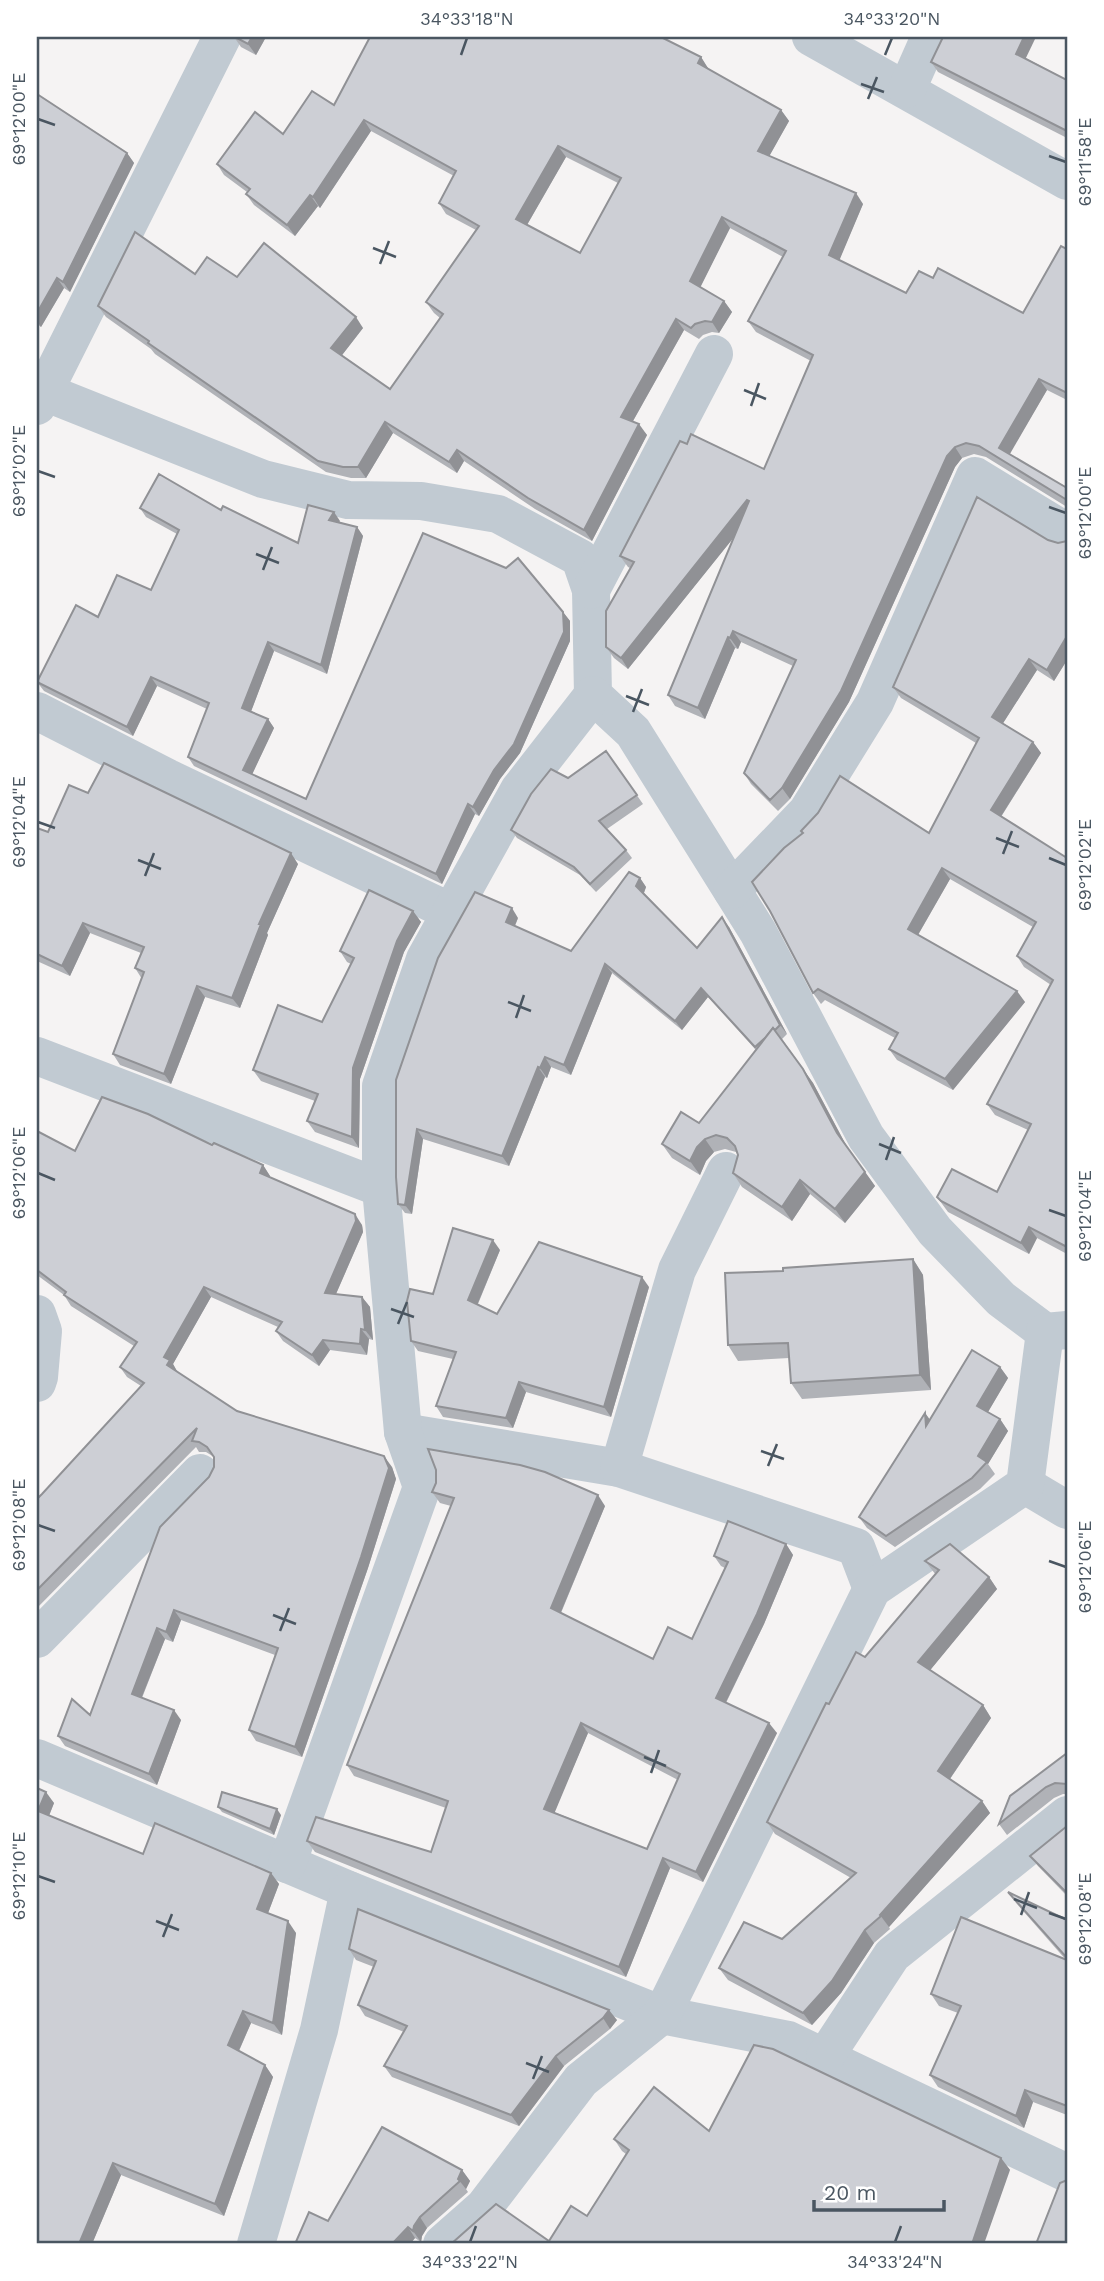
<svg xmlns="http://www.w3.org/2000/svg" width="1104" height="2281" font-family="'Work Sans',sans-serif">
<style>
.lines{fill:none;stroke-linecap:round;stroke-linejoin:round}
.street{stroke:#c1cad2;stroke-width:38}
.wall{fill:#b0b2b7;fill-rule:evenodd}
.shaded-wall{fill:#909195}
.building{fill:#cdcfd5;stroke:#909195;stroke-width:2;fill-rule:evenodd}
.ticks{fill:none;stroke:#4a5661;stroke-width:2.5}
.neatline{fill:none;stroke:#4a5661;stroke-width:2.5}
.ticks-label{font-size:18px;text-anchor:middle;fill:#4a5661}
</style>
<rect width="100%" height="100%" fill="#f5f3f3"/>
<g class="lines">
<g class="street">
<polyline points="811,37 1067,181"/>
<polyline points="907,89 930,37"/>
<polyline points="37,389 263,479 348,500 421,501 498,514 580,558 591,590 593,695 633,732 758,932 866,1137 935,1231 1001,1299 1045,1332 1067,1330"/>
<polyline points="37,406 222,37"/>
<polyline points="591,590 714,354"/>
<polyline points="37,711 168,778 451,912"/>
<polyline points="732,890 807,812 875,702 975,476 1067,532"/>
<polyline points="37,1056 381,1188"/>
<polyline points="37,1314 43,1331 39,1377 37,1383"/>
<polyline points="403,1432 619,1468 856,1547 872,1589"/>
<polyline points="619,1468 677,1270 726,1171"/>
<polyline points="1025,1485 1067,1510"/>
<polyline points="37,1639 200,1473"/>
<polyline points="37,1758 349,1890 662,2015 788,2040 1067,2173"/>
<polyline points="287,1864 422,1487 403,1432 381,1188 381,1086 425,959 519,790 593,695"/>
<polyline points="825,2057 892,1955 1067,1815"/>
<polyline points="256,2244 319,2030 349,1890"/>
<polyline points="442,2244 484,2207 581,2080 662,2015 872,1589 1025,1485 1045,1332"/>
</g>
</g>
<g class="wall">
<polygon points="234,37 266,37 256,55 241,47"/>
<path d="M701 57 708 69 781 110 789 121 769 156 863 204 839 260 906 293 933 278 1023 313 1067 249V400L1047 390 1009 454 1067 488V507L986 457 974 454 962 458 955 467 849 702 790 799 778 811 751 784 744 773 793 666 741 642 738 649 735 648 705 719 675 706 668 695 734 537 628 669 614 658 606 647 630 568 628 567 620 556 764 469 811 361 756 332 748 321 783 257 730 228 700 287 724 301 732 312 719 333 712 332 703 335 699 339 684 330 633 421 647 435 592 541 535 509 464 461 457 473 393 433 366 478H351L326 472 155 354 151 349 106 317 98 306 195 274 237 277 363 328 342 355 390 389 440 318 434 313 426 302 476 230 446 214 439 203 454 176 371 131 320 208 318 206 295 236 254 205 246 194 247 192 224 175 217 164 283 134 334 105ZM566 157 618 183 580 253 527 225Z"/>
<polygon points="1026,58 1067,80 1067,138 938,72 931,62"/>
<polygon points="37,94 127,153 134,163 70,292 64,288 41,327 37,324"/>
<polygon points="140,508 221,510 298,543 340,521 339,522 357,527 363,536 327,674 274,651 251,711 268,719 274,728 252,774 306,799 563,612 570,621 570,641 520,753 500,779 479,816 475,814 442,884 194,766 188,757 207,709 157,686 133,736 44,691 37,682 98,617 151,590 177,534 146,517"/>
<polygon points="1048,540 1058,543 1067,541 1067,660 1054,681 1037,670 1003,723 1033,742 1041,753 1001,817 1067,858 1067,1254 1037,1238 1029,1254 948,1212 937,1197 997,1192 1028,1130 995,1115 987,1104 1051,985 1024,967 1017,956 1033,927 950,879 918,935 1025,1002 953,1090 897,1060 889,1049 895,1038 825,1000 821,1004 813,993 929,833 976,743 901,698 893,687"/>
<polygon points="606,751 643,804 607,829 626,850 632,858 596,892 580,875 517,838 511,830 568,778"/>
<polygon points="88,793 298,864 267,933 268,935 240,1008 205,997 171,1084 120,1065 113,1054 142,979 135,968 141,953 90,933 70,976 37,961 37,828 48,832"/>
<polygon points="640,878 646,887 644,893 697,948 729,927 787,1034 782,1039 813,1083 846,1145 875,1186 845,1223 810,1194 792,1221 742,1187 733,1173 738,1155 736,1152 725,1149 714,1152 706,1161 700,1175 672,1158 662,1144 699,1123 756,1050 708,997 682,1030 612,973 571,1075 551,1067 547,1078 545,1077 509,1166 423,1139 412,1214 405,1213 398,1204 396,1080 518,918 515,926 571,951"/>
<polygon points="413,911 421,922 404,952 360,1079 359,1148 315,1132 307,1121 315,1101 261,1081 253,1070 322,1022 351,964 347,962 340,951"/>
<polygon points="37,1131 75,1151 212,1145 263,1165 270,1176 270,1177 362,1225 363,1232 336,1294 362,1297 370,1307 373,1340 369,1339 367,1355 330,1350 319,1366 283,1341 276,1331 278,1327 211,1297 173,1364 177,1372 237,1411 392,1467 396,1479 368,1568 302,1757 256,1741 249,1730 275,1655 181,1620 173,1642 165,1639 142,1698 181,1720 157,1785 65,1746 58,1736 90,1715 214,1467 214,1457 206,1452 199,1452 196,1447 37,1608 37,1499 42,1494 141,1386 127,1377 120,1367 134,1346 71,1306 64,1295 37,1275"/>
<polygon points="500,1250 478,1304 497,1314 649,1287 611,1417 526,1392 513,1428 443,1417 436,1406 453,1359 418,1351 411,1341 433,1294"/>
<polygon points="913,1259 923,1275 931,1390 802,1399 791,1383 789,1358 738,1361 728,1345 783,1271"/>
<polygon points="1000,1367 1008,1378 988,1412 1000,1419 1008,1431 988,1464 995,1474 980,1489 895,1547 867,1528 859,1517 925,1413 930,1420"/>
<path d="M432 1492 605 1506 561 1613 653 1659 692 1639 725 1568 721 1566 714 1556 786 1544 793 1555 764 1624 726 1703 777 1733 703 1882 670 1868 626 1977 315 1852 307 1841 431 1852 446 1808 354 1776 347 1765 451 1506 440 1503ZM588 1733 678 1780 647 1849 554 1812Z"/>
<polygon points="925,1561 989,1577 997,1589 930,1670 983,1705 991,1718 950,1779 982,1801 990,1813 889,1927 890,1929 874,1943 841,1993 812,2025 728,1980 719,1968 782,1939 851,1878 775,1834 767,1822 829,1704 865,1657 936,1575"/>
<polygon points="1067,1753 1067,1794 1063,1794 1054,1798 1007,1835 999,1824"/>
<polygon points="37,1788 54,1803 49,1816 143,1854 271,1873 279,1884 268,1913 296,1933 282,2035 251,2023 239,2051 265,2065 273,2077 224,2216 121,2175 92,2244 37,2244"/>
<polygon points="218,1807 281,1815 274,1835 222,1812"/>
<polygon points="1067,1826 1067,1896 1038,1866 1030,1856"/>
<polygon points="1008,1892 1067,1920 1067,2115 1033,2102 1024,2128 938,2087 930,2075 958,2013 939,2006 931,1994 1066,1960 1017,1904"/>
<polygon points="349,1949 617,2020 610,2029 564,2066 519,2126 392,2077 384,2066 404,2032 365,2016 358,2005 374,1967 356,1960"/>
<polygon points="709,2131 1001,2158 1010,2170 549,2241 587,2216 626,2154 622,2151 614,2139"/>
<polygon points="462,2170 470,2181 466,2189 468,2192 427,2228 422,2236 421,2242 415,2238 410,2244 295,2244 328,2221"/>
</g>
<g class="shaded-wall">
<polygon points="252,37 266,37 256,55 248,44"/>
<polygon points="1024,37 1036,37 1023,64 1016,54"/>
<polygon points="701,57 708,68 705,74 698,63"/>
<polygon points="781,110 789,121 766,162 758,151"/>
<polygon points="364,120 371,131 320,208 313,197"/>
<polygon points="558,146 566,157 524,230 516,219"/>
<polygon points="127,153 134,163 70,292 63,282"/>
<polygon points="856,193 863,204 837,266 829,255"/>
<polygon points="310,195 318,206 295,236 287,225"/>
<polygon points="722,217 730,228 698,292 690,281"/>
<polygon points="57,278 64,288 41,327 37,321 37,313"/>
<polygon points="724,301 732,312 719,333 712,322"/>
<polygon points="356,317 363,328 339,359 331,348"/>
<polygon points="676,319 684,330 629,428 621,417"/>
<polygon points="1039,379 1047,390 1007,459 999,448"/>
<polygon points="385,422 393,433 366,478 358,467"/>
<polygon points="639,424 647,435 592,541 584,530"/>
<polygon points="955,447 962,458 955,467 849,702 790,799 782,788 947,456"/>
<polygon points="457,450 464,461 457,473 449,462"/>
<polygon points="747,500 755,511 628,669 621,658"/>
<polygon points="334,512 340,521 335,529 329,520"/>
<polygon points="357,527 363,536 327,674 321,665"/>
<polygon points="563,612 570,621 570,641 520,753 500,779 479,816 473,807"/>
<polygon points="733,631 741,642 738,649 730,638"/>
<polygon points="1067,636 1067,660 1054,681 1047,670"/>
<polygon points="728,637 735,648 705,719 698,708"/>
<polygon points="268,642 274,651 249,717 242,708"/>
<polygon points="1029,659 1037,670 1000,728 992,717"/>
<polygon points="151,677 157,686 133,736 127,727"/>
<polygon points="268,719 274,728 250,779 243,770"/>
<polygon points="1033,742 1041,753 998,821 991,810"/>
<polygon points="468,804 475,814 442,884 436,874"/>
<polygon points="291,853 298,864 267,933 268,935 240,1008 232,998 259,924"/>
<polygon points="942,868 950,879 915,940 908,929"/>
<polygon points="640,878 646,887 643,895 636,886"/>
<polygon points="512,908 518,918 512,932 506,922"/>
<polygon points="413,911 421,922 404,952 360,1079 359,1148 352,1137 353,1068 397,941"/>
<polygon points="722,917 729,927 787,1034 780,1025"/>
<polygon points="83,923 90,933 70,976 62,966"/>
<polygon points="605,964 612,973 571,1075 564,1065"/>
<polygon points="197,986 205,997 171,1084 164,1074"/>
<polygon points="701,988 708,997 682,1030 675,1021"/>
<polygon points="1017,991 1025,1002 953,1090 945,1079"/>
<polygon points="545,1057 551,1067 547,1078 540,1068"/>
<polygon points="538,1067 545,1077 509,1166 502,1156"/>
<polygon points="803,1069 813,1083 847,1147 837,1133"/>
<polygon points="417,1129 423,1139 412,1214 405,1205"/>
<polygon points="705,1139 714,1152 706,1161 700,1175 690,1161 697,1147"/>
<polygon points="263,1165 270,1176 267,1183 260,1173"/>
<polygon points="865,1172 875,1186 845,1223 835,1209"/>
<polygon points="800,1180 810,1194 792,1221 782,1207"/>
<polygon points="355,1214 362,1225 363,1232 332,1303 325,1293"/>
<polygon points="1029,1227 1037,1238 1029,1254 1021,1243"/>
<polygon points="493,1240 500,1250 475,1310 468,1300"/>
<polygon points="913,1259 923,1275 931,1390 920,1375"/>
<polygon points="642,1277 649,1287 611,1417 604,1407"/>
<polygon points="204,1287 211,1297 173,1364 177,1371 174,1375 167,1365 164,1357"/>
<polygon points="362,1297 370,1307 373,1340 365,1330"/>
<polygon points="361,1329 369,1339 367,1355 360,1344"/>
<polygon points="323,1340 330,1350 319,1366 312,1355"/>
<polygon points="1000,1367 1008,1378 985,1417 977,1406"/>
<polygon points="519,1382 526,1392 513,1428 506,1418"/>
<polygon points="925,1413 933,1424 926,1426"/>
<polygon points="1000,1419 1008,1431 988,1464 978,1456"/>
<polygon points="384,1456 392,1467 396,1479 368,1568 302,1757 295,1747"/>
<polygon points="598,1495 605,1506 558,1619 551,1608"/>
<polygon points="786,1544 793,1555 764,1624 723,1708 716,1698"/>
<polygon points="989,1577 997,1589 927,1674 918,1662"/>
<polygon points="174,1610 181,1620 173,1642 166,1632"/>
<polygon points="157,1628 165,1639 139,1704 132,1694"/>
<polygon points="983,1705 991,1718 947,1783 938,1771"/>
<polygon points="174,1710 181,1720 157,1785 149,1774"/>
<polygon points="581,1723 588,1733 552,1819 544,1809"/>
<polygon points="769,1723 777,1733 703,1882 696,1872"/>
<polygon points="46,1792 54,1803 46,1823 38,1811"/>
<polygon points="982,1801 990,1813 889,1927 880,1915"/>
<polygon points="277,1809 281,1815 274,1835 270,1829"/>
<polygon points="663,1858 670,1868 626,1977 619,1967"/>
<polygon points="271,1873 279,1884 265,1921 257,1909"/>
<polygon points="288,1921 296,1933 282,2035 273,2023"/>
<polygon points="865,1930 874,1943 841,1993 812,2025 803,2013"/>
<polygon points="609,2010 617,2020 610,2029 603,2018"/>
<polygon points="243,2011 251,2023 236,2057 228,2045"/>
<polygon points="556,2056 564,2066 519,2126 511,2115"/>
<polygon points="265,2065 273,2077 224,2216 215,2204"/>
<polygon points="1025,2090 1033,2102 1024,2128 1016,2116"/>
<polygon points="1001,2158 1010,2170 984,2244 972,2244"/>
<polygon points="113,2163 121,2175 92,2244 79,2244"/>
<polygon points="462,2170 470,2181 466,2189 458,2179"/>
<polygon points="420,2217 427,2228 422,2236 421,2242 413,2231 414,2226"/>
<polygon points="408,2227 415,2238 410,2244 392,2244"/>
</g>
<g class="building">
<polygon points="235,37 252,37 248,44"/>
<path d="M370 37H661L701 57 698 63 781 110 758 151 856 193 829 255 906 293 919 271 933 278 938 268 1023 313 1061 246 1067 249V393L1039 379 999 448 1067 488V500L979 446 966 443 955 447 947 456 841 691 782 788 770 800 744 773 796 660 733 631 730 638 728 637 698 708 668 695 749 501 747 500 621 658 606 647V611L634 562 620 556 680 441 687 444 691 434 764 469 813 355 748 321 786 251 722 217 690 281 724 301 712 322 705 321 695 324 691 328 676 319 621 417 639 424 584 530 528 498 457 450 449 462 385 422 358 467H343L318 461 148 343 149 341 98 306 135 232 195 274 207 257 237 277 264 243 356 317 331 348 390 389 443 314 426 302 479 226 439 203 456 171 364 120 313 197 310 195 287 225 246 194 250 189 217 164 255 112 283 134 312 91 334 105ZM558 146 621 178 580 253 516 219Z"/>
<polygon points="943,37 1024,37 1016,54 1067,80 1067,131 931,62"/>
<polygon points="37,94 127,153 63,282 57,278 37,313"/>
<polygon points="159,474 221,510 223,506 298,543 308,505 334,512 329,520 357,527 321,665 268,642 242,708 268,719 243,770 306,799 423,533 506,568 518,558 563,612 564,632 514,744 494,770 473,807 468,804 436,874 188,757 209,703 151,677 127,727 37,682 76,605 98,617 117,575 151,590 179,530 140,508"/>
<polygon points="977,497 1048,540 1058,543 1067,541 1067,636 1047,670 1029,659 992,717 1033,742 991,810 1067,858 1067,1247 1029,1227 1021,1243 941,1201 937,1197 952,1169 997,1192 1031,1124 987,1104 1053,980 1017,956 1036,922 942,868 908,929 1017,991 945,1079 889,1049 898,1033 818,989 813,993 770,911 752,882 784,848 803,833 801,831 818,813 840,776 929,833 979,738 893,687"/>
<polygon points="606,751 637,795 599,821 626,850 590,884 574,867 511,830 531,794 551,769 568,778"/>
<polygon points="104,763 291,853 259,924 261,924 232,998 197,986 164,1074 113,1054 144,972 135,968 144,947 83,923 62,966 37,954 37,828 48,832 69,785 88,793"/>
<polygon points="629,872 640,878 636,886 697,948 722,917 780,1025 775,1030 773,1028 765,1038 755,1047 701,988 675,1021 605,964 564,1065 545,1057 540,1068 538,1067 502,1156 417,1129 405,1205 398,1204 396,1177 396,1080 438,958 475,892 512,908 506,922 571,951"/>
<polygon points="369,890 413,911 397,941 353,1068 352,1137 307,1121 318,1094 253,1070 278,1005 322,1022 354,958 340,951"/>
<polygon points="773,1028 803,1069 837,1133 865,1172 835,1209 800,1180 782,1207 733,1173 738,1155 735,1146 727,1138 716,1135 705,1139 697,1147 690,1161 662,1144 681,1112 699,1123"/>
<polygon points="102,1097 148,1114 212,1145 214,1143 263,1165 260,1173 355,1214 356,1221 325,1293 362,1297 365,1330 361,1329 360,1344 323,1340 312,1355 276,1331 282,1322 204,1287 164,1357 170,1360 167,1365 237,1411 384,1456 389,1468 361,1557 295,1747 249,1730 278,1648 174,1610 166,1632 157,1628 132,1694 174,1710 149,1774 58,1736 72,1699 90,1715 160,1527 209,1477 214,1467 214,1457 207,1447 199,1442 192,1441 197,1428 37,1590 37,1499 42,1494 144,1383 120,1367 137,1342 64,1295 66,1292 37,1270 37,1131 75,1151"/>
<polygon points="453,1228 493,1240 468,1300 497,1314 539,1242 642,1277 604,1407 519,1382 506,1418 436,1406 456,1352 411,1341 407,1301 410,1289 433,1294"/>
<polygon points="913,1259 920,1375 791,1383 788,1343 728,1345 725,1273 783,1271 783,1268"/>
<polygon points="972,1350 1000,1367 977,1406 1000,1419 978,1456 987,1462 972,1478 886,1536 859,1517 925,1413 926,1426"/>
<path d="M428 1449 520 1465 545 1472 598 1495 551 1608 653 1659 668 1627 692 1639 728 1562 714 1556 728 1521 786 1544 757 1614 716 1698 769 1723 696 1872 663 1858 619 1967 307 1841 316 1817 431 1852 448 1801 347 1765 454 1498 432 1492 436 1483V1470ZM581 1723 680 1774 647 1849 544 1809Z"/>
<polygon points="950,1544 989,1577 918,1662 983,1705 938,1771 982,1801 880,1915 881,1916 865,1930 832,1981 803,2013 719,1968 744,1922 782,1939 856,1873 767,1822 826,1703 829,1704 856,1652 865,1657 939,1570 925,1561"/>
<polygon points="1067,1753 1067,1784 1055,1783 1046,1787 999,1824 1010,1796"/>
<polygon points="37,1788 46,1792 38,1811 143,1854 155,1823 271,1873 257,1909 288,1921 273,2023 243,2011 228,2045 265,2065 215,2204 113,2163 79,2244 37,2244"/>
<polygon points="222,1792 277,1809 270,1829 218,1807"/>
<polygon points="1067,1826 1067,1893 1030,1856"/>
<polygon points="1008,1892 1067,1920 1067,1958"/>
<polygon points="358,1909 609,2010 603,2018 556,2056 511,2115 384,2066 407,2026 358,2005 376,1961 349,1949"/>
<polygon points="961,1917 1067,1960 1067,2106 1025,2090 1016,2116 930,2075 961,2006 931,1994"/>
<polygon points="754,2045 773,2049 1001,2158 972,2244 451,2244 496,2204 549,2241 571,2206 587,2216 629,2150 614,2139 654,2087 709,2131"/>
<polygon points="382,2127 462,2170 458,2179 460,2181 420,2217 414,2226 413,2231 408,2227 392,2244 295,2244 309,2212 328,2221"/>
<polygon points="1067,2180 1067,2244 1036,2244 1060,2183"/>
</g>
<path class="ticks" d="M461 55 467 38M885 55 892 38M861 84 884 92M868 99 877 77M38 119 55 125M1049 156 1066 162M373 248 396 257M380 264 389 241M744 390 766 399M751 406 759 383M38 471 55 477M1049 507 1066 513M256 554 279 563M263 570 272 547M626 696 649 705M633 712 642 689M38 822 55 828M996 838 1019 847M1003 854 1012 831M1049 858 1066 865M138 860 161 869M145 876 154 853M508 1002 531 1011M516 1018 524 995M879 1144 901 1153M886 1160 894 1137M38 1173 55 1180M1049 1210 1066 1216M391 1309 414 1317M398 1324 407 1302M761 1451 784 1459M768 1466 777 1444M38 1525 55 1531M1049 1561 1066 1567M273 1615 296 1624M280 1631 289 1608M644 1757 666 1766M651 1773 659 1750M38 1876 55 1882M1014 1899 1037 1908M1049 1913 1066 1919M1021 1915 1029 1892M156 1921 179 1930M163 1937 172 1914M526 2063 549 2072M533 2079 542 2056M470 2242 476 2226M895 2242 901 2226"/>
<rect width="1104" height="2281" fill="none" stroke="#ffffff" stroke-width="77"/>
<path d="M814 2200v10h130v-10" fill="none" stroke="#4a5661" stroke-width="3.5"/>
<text x="824" y="2200" font-size="21" fill="#4a5661" stroke="#ffffff" stroke-width="5" paint-order="stroke">20 m</text>
<rect x="38" y="38" width="1028" height="2204" class="neatline"/>
<g class="ticks-label">
<text x="467" y="25">34°33'18"N</text>
<text x="892" y="25">34°33'20"N</text>
<text transform="translate(19 119) rotate(-90)" y="6">69°12'00"E</text>
<text transform="translate(1085 162) rotate(-90)" y="6">69°11'58"E</text>
<text transform="translate(19 471) rotate(-90)" y="6">69°12'02"E</text>
<text transform="translate(1085 513) rotate(-90)" y="6">69°12'00"E</text>
<text transform="translate(19 822) rotate(-90)" y="6">69°12'04"E</text>
<text transform="translate(1085 865) rotate(-90)" y="6">69°12'02"E</text>
<text transform="translate(19 1173) rotate(-90)" y="6">69°12'06"E</text>
<text transform="translate(1085 1216) rotate(-90)" y="6">69°12'04"E</text>
<text transform="translate(19 1525) rotate(-90)" y="6">69°12'08"E</text>
<text transform="translate(1085 1567) rotate(-90)" y="6">69°12'06"E</text>
<text transform="translate(19 1876) rotate(-90)" y="6">69°12'10"E</text>
<text transform="translate(1085 1919) rotate(-90)" y="6">69°12'08"E</text>
<text x="470" y="2268">34°33'22"N</text>
<text x="895" y="2268">34°33'24"N</text>
</g>
</svg>
